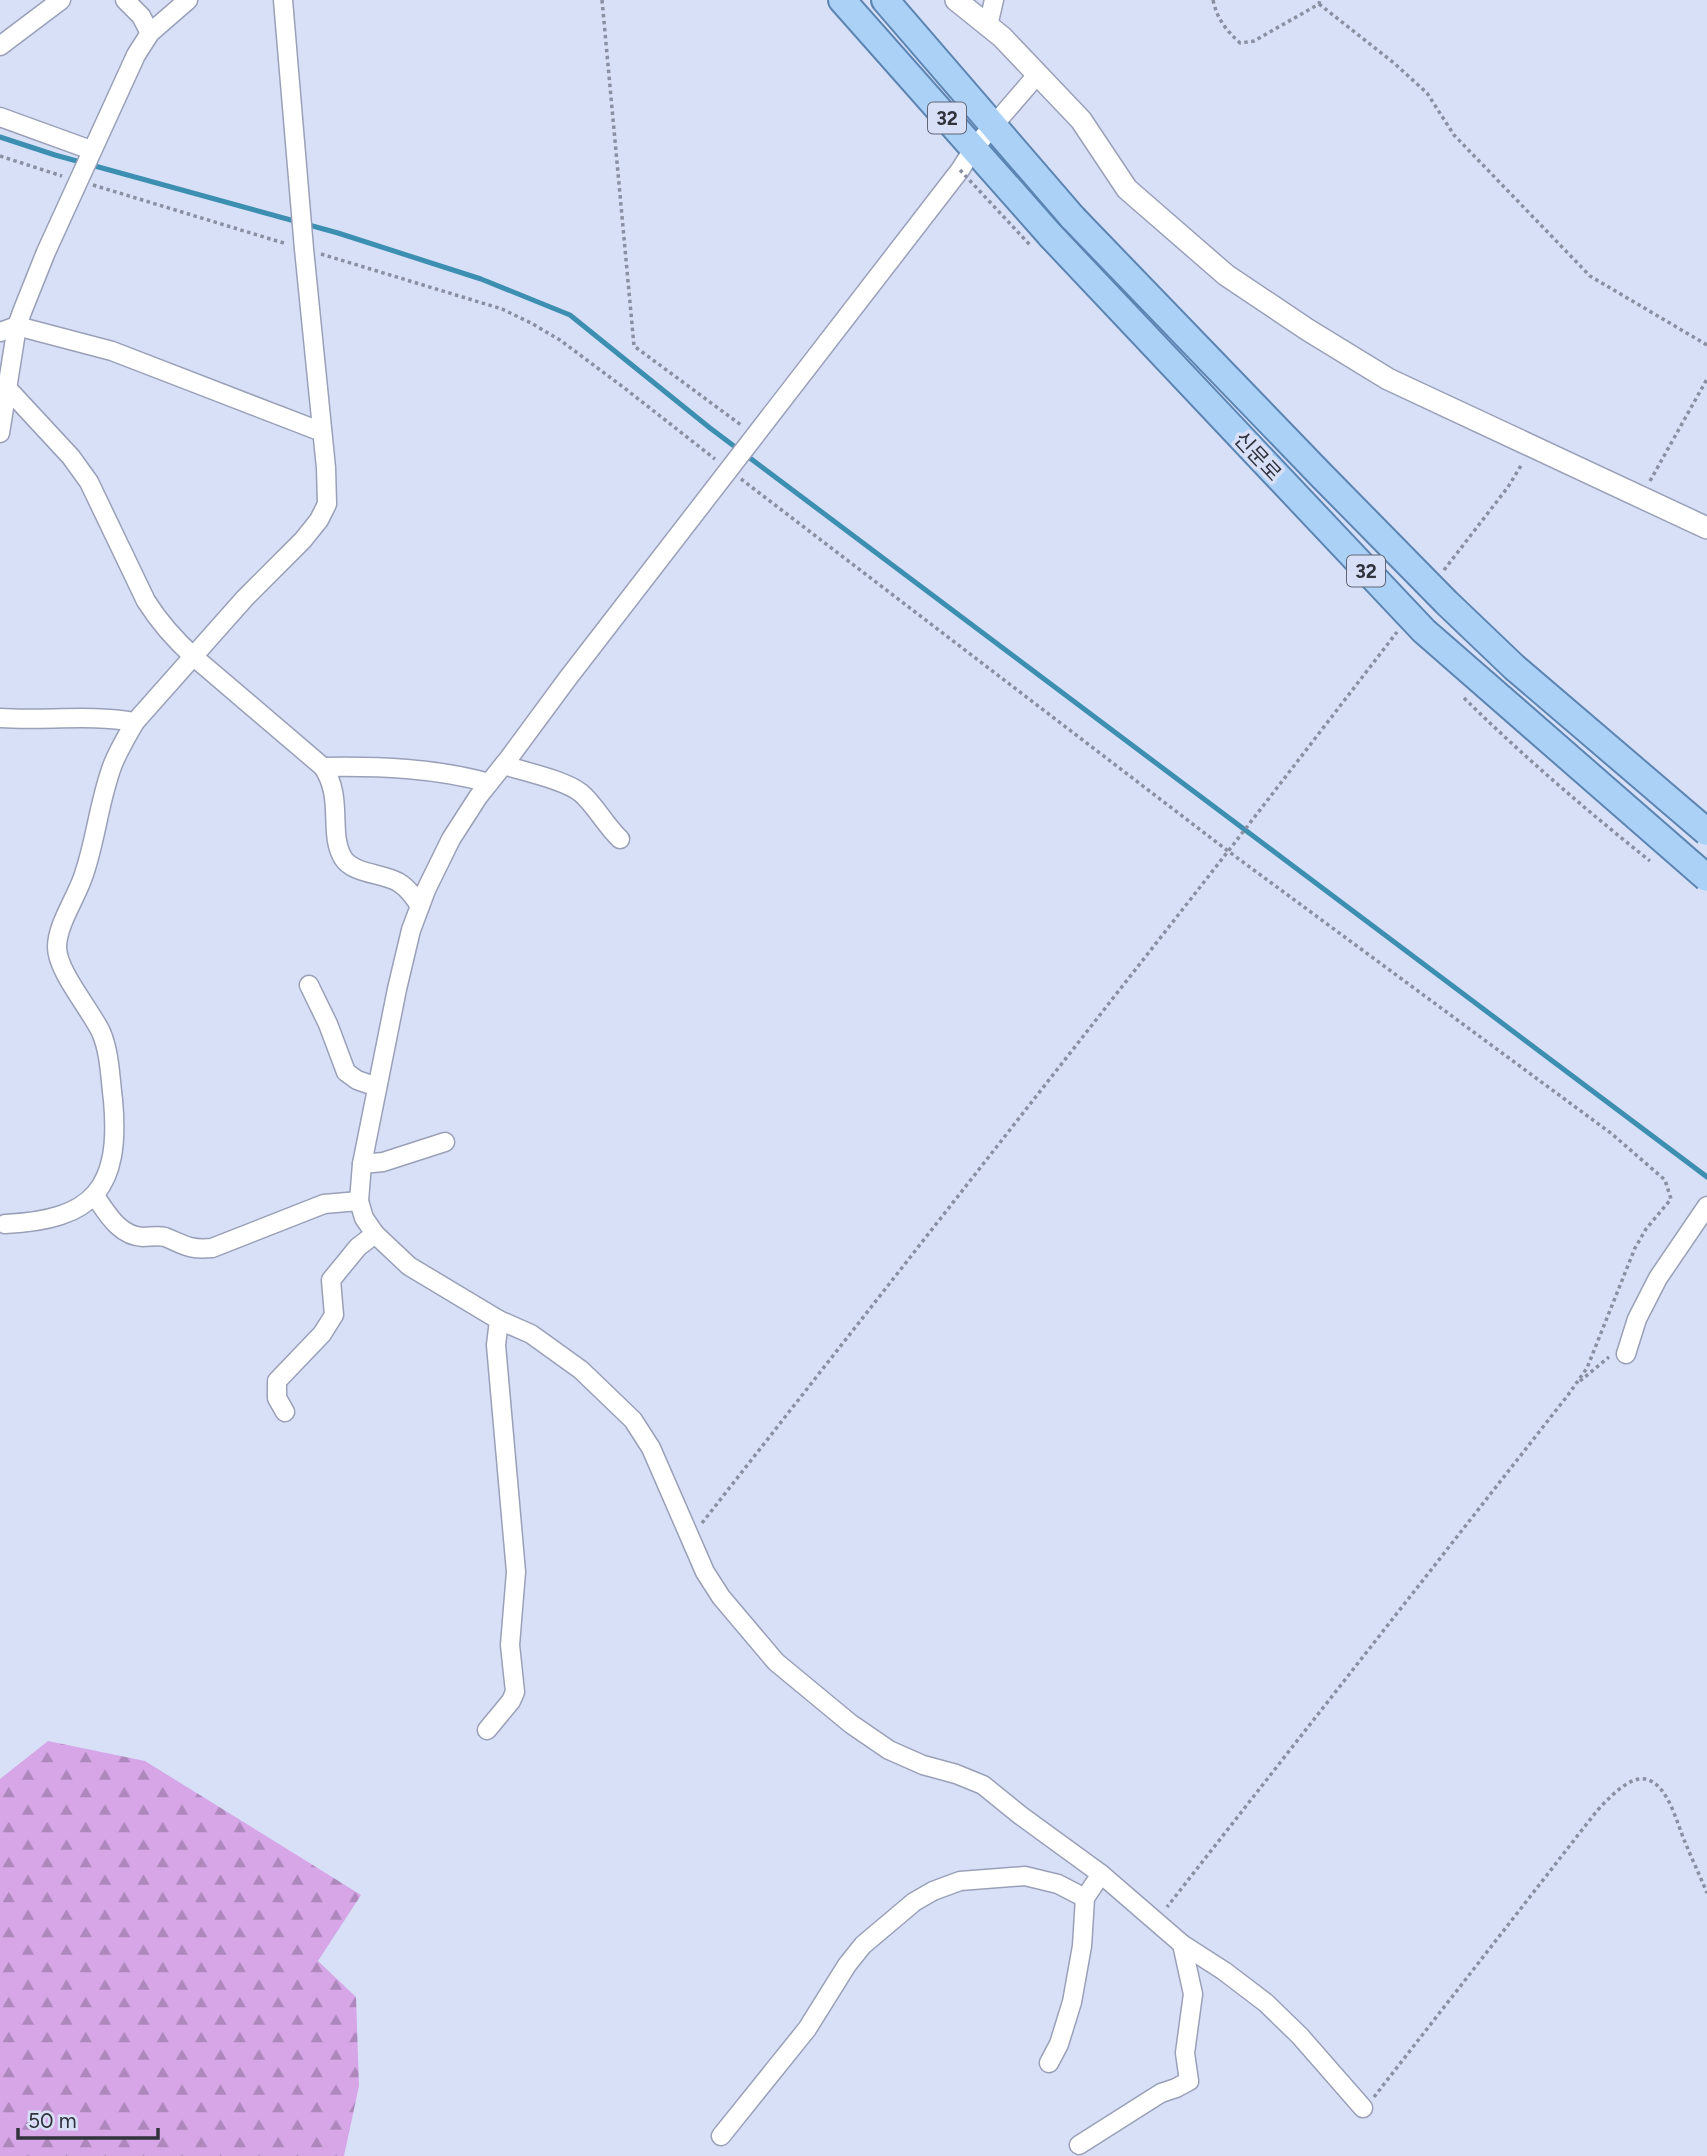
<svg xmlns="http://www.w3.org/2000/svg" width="1707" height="2156" font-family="Figtree,'Noto Sans KR',sans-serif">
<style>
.forest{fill:url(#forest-firs)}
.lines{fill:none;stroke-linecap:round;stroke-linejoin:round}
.stream{stroke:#3d8fb1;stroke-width:5}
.minor-casing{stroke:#99a0b7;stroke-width:21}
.tertiary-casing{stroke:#99a0b7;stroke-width:24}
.primary-casing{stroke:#5c85b2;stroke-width:30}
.path{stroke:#8a8fa1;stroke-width:3.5;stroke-dasharray:3.5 3.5;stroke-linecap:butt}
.minor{stroke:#fff;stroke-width:18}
.tertiary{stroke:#fff;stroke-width:21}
.primary{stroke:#abd1f7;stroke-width:26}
.primary-bridge-casing{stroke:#5c85b2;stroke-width:30;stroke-linecap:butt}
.path-bridge{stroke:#8a8fa1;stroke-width:3.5;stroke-dasharray:3.5 3.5;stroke-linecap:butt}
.primary-bridge{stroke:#abd1f7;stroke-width:26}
.labels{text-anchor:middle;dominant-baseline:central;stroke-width:7;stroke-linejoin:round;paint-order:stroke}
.shield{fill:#d8e0f8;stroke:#626674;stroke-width:2}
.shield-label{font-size:19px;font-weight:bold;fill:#30323c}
.street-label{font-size:21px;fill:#30323c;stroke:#d8e0f8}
</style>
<defs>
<pattern id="forest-firs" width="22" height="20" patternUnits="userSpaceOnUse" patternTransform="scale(1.75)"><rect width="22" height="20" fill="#d6a6e7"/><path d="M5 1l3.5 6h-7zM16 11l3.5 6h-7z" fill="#ae88bc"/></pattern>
</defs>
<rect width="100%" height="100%" fill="#d8e0f8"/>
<polygon class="forest" points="48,1741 145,1761 361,1895 318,1961 356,1997 359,2086 344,2156 0,2156 0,1779"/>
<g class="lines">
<polyline class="stream" points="0,137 55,155 338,233 481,279 570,315 710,428 1707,1177"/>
<g class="minor-casing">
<g id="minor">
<polyline points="125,0 141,16 150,33"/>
<polyline points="988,26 994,0"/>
<polyline points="0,46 61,0"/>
<polyline points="1037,75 974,148 960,170 568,678 509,758 478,797 451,839 426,890 411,930 397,989 362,1164 359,1201 364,1218 375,1234 409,1266 499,1320 531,1334 581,1370 633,1420 651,1448 705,1572 721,1597 776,1662 851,1724 889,1750 923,1765 956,1774 983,1785 1020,1815 1101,1874 1182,1944 1224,1971 1266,2003 1300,2036 1363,2108"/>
<polyline points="0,117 91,150"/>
<polyline points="0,332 17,326 112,351 322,432"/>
<path d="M8 389 71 457 89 482 146 601C160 623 175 640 194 657L323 767C344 798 328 833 343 858 353 874 382 873 398 882 408 888 414 897 420 906"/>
<polyline points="0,433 17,326 22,312 46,252 136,55 150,33 188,0"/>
<path d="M0 718C45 721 91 714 135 722"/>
<path d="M504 765C525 772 565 780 581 793 596 806 605 825 620 839"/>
<path d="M323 767C378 766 436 768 489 783"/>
<polyline points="309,985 328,1024 346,1072 357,1080 377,1087"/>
<polyline points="362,1164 383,1162 445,1142"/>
<path d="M95 1196C107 1213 119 1236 143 1237 150 1237 158 1235 165 1237 185 1245 188 1250 212 1248L324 1204 359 1201"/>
<path d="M5 1224C94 1220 121 1188 113 1100 110 1077 110 1053 101 1032 90 1009 57 971 57 947 57 925 76 898 83 877 96 841 99 800 113 764 119 749 127 736 135 722L245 598 303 540 319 520 327 504 326 468 304 249 283 0"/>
<polyline points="1626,1354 1637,1319 1658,1278 1707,1206"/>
<polyline points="285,1412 277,1398 277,1381 322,1334 334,1315 331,1280 358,1247 375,1234"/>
<polyline points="487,1730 511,1701 515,1692 510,1645 516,1572 496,1345 499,1320"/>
<polyline points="1049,2063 1059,2044 1072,2002 1082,1946 1085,1898 1101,1874"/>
<polyline points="721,2136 807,2029 847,1965 863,1945 914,1902 933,1891 960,1881 1025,1876 1058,1884 1085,1898"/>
<polyline points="1079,2145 1161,2093 1176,2088 1189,2081 1185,2053 1193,1994 1182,1944"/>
</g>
</g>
<g class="tertiary-casing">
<polyline id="tertiary" points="956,0 1002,37 1081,120 1127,189 1226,275 1308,330 1388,379 1707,528"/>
</g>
<g class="primary-casing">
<g id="primary">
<polyline points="842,0 1051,236"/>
<polyline points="885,0 1073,218"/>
</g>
</g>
<g class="path">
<polyline points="602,0 634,346 741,425"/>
<path d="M1213 0C1217 19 1226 30 1240 43L1254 41 1319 4 1320 0"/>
<polyline points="1319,4 1394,63 1427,93 1454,135 1590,276 1707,345"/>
<polyline points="0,156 62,176"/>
<polyline points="93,185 287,244"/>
<polyline points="321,254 502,309 531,323 560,340 623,387 715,459"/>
<polyline points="741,479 1228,851 1612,1134 1665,1180 1671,1199 1646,1229 1635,1248 1587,1368 1568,1395 1167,1907"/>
<polyline points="1650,481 1707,379"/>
<polyline points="1444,570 1508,487 1522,464"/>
<polyline points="1580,1381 1609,1357"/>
<polyline points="702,1523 1233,845 1397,632"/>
<path d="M1374 2097 1596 1812C1606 1801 1628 1776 1645 1779 1668 1783 1677 1824 1685 1842 1692 1859 1700 1876 1707 1893"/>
</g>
<use href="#minor" class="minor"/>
<use href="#tertiary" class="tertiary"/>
<use href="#primary" class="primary"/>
<g class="primary-bridge-casing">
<g id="primary-bridge">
<polyline points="1073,218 1322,476 1447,603 1514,667 1707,832"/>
<polyline points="1051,236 1424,631 1707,878"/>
</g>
</g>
<g class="path-bridge">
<polyline points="960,170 1030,245"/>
<path d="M1464 698C1523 756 1586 810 1650 861"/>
</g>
<use href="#primary-bridge" class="primary-bridge"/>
</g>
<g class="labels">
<g class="shield">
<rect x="928" y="102.5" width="38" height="31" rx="5"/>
<rect x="1347" y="555.5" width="38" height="31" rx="5"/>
</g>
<g class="shield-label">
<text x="947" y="118">32</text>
<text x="1366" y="571">32</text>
</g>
<g class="street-label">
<text transform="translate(1258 456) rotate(47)">신문로</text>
</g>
</g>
<path d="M18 2128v10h140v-10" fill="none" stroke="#30323c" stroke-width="3.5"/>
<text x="28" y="2128" font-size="21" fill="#30323c" stroke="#d8e0f8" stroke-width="5" paint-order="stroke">50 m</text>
</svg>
